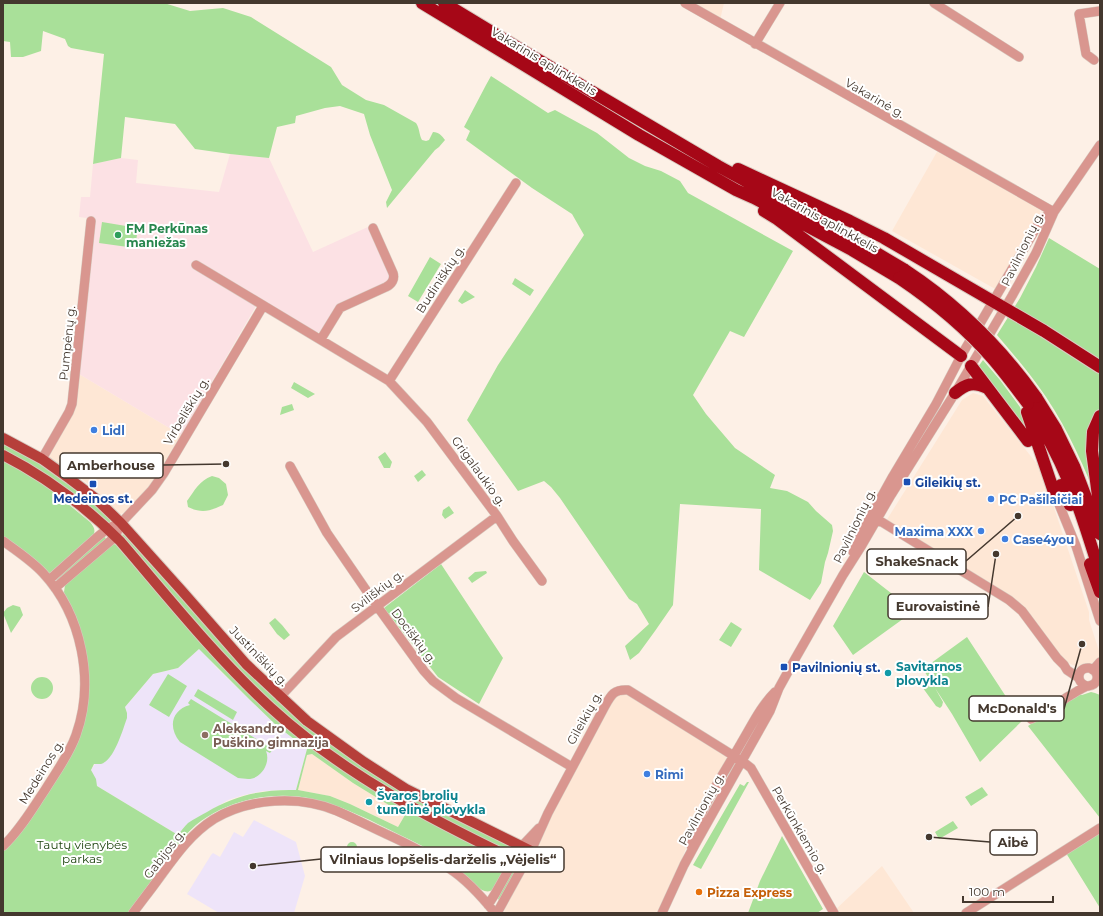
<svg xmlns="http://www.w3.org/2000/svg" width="1103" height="916" viewBox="0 0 1103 916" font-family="Montserrat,sans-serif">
<rect width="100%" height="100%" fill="#fdf0e6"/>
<!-- built -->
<path fill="#fee7d5" d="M690 3H724L720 20Z
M938 150 1038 207 1040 211V214L997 290 892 231Z
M79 374 181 435 146 492 126 512 120 514 116 511 100 494 82 479 67 468 48 458 49 454 74 409 77 402Z
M973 393 983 396 1041 469 1089 612V620L1100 654V658L1095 663 1089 666 1078 667 1068 663 1059 656 1021 607 886 521 962 400Z
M619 695H627L633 698 726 756 728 759 688 843 669 892 659 913H504L506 903 539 845 551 815 612 699Z
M312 754 353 783 405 815 398 827 350 804 330 796 298 790 307 755Z
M882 866 914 913H837L835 910Z"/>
<!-- industrial -->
<path fill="#fce1e4" d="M230 154 269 158 313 252 370 226 391 274 388 283 339 305 321 332H316L263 301 256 306 181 435 79 374 94 219 79 217 81 197H90L93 164 121 158 138 160 136 183 219 192Z"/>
<!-- education -->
<path fill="#eee4f9" d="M200 648 216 667 250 700 277 726 307 749 296 790H284L263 791 244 795 228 800 188 824 178 835 97 786 91 770 95 764H100L127 713 125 707 153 674 178 668Z
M254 820 296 842 305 876 294 913H219L187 894 211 855 213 853 220 857 234 832 243 837Z"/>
<!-- green -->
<path fill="#a9e099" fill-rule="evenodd" d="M3 3H164L190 11 223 8 251 17 331 67 342 85 366 100 384 105 416 123C420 129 419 135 422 140L426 141 429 140 433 132C439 132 442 136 445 140L439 147 435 150 387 208 386 202 392 190 370 135 364 114 340 106 325 108 296 116 295 123 277 127 269 158 230 154 195 149 175 124 125 117 121 158 93 164 104 54 71 48 68 46 65 39 43 31 41 51 23 57H11L10 42 3 41Z
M491 76 548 113 555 110 597 133 629 158 645 166 661 171 680 181 688 193 793 251 744 337 730 331 693 395 706 414 735 448 775 475 770 488 787 491 808 502 816 511 832 525 833 531 828 553 825 562 821 583 810 600 759 570 761 509 680 504 673 605 655 631 639 653 630 660 625 646 649 624 637 604 629 599 560 498 551 487 544 481 518 491 467 420 498 365 584 235 572 214 532 188 466 140 470 131 464 127 486 85Z
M102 222 138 228 135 248 99 243Z
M1049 238 1100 269V506C1085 469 1069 431 1046 397 1031 375 1014 355 997 335L1020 298 1036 267Z
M430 257 441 264 418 302 408 296Z
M515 278 534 290 530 296 512 284Z
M465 290 475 297 462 304 458 301Z
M983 360 1000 380 1020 407 1031 438 978 367Z
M294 382 315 394 308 398 291 388Z
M292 404 294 410 280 415 282 407Z
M3 442 33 458 76 487 109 515 111 520 110 522H106C73 496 41 468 3 450Z
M385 452 392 462 390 468H384L378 457Z
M3 458 45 485 90 522C94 527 96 530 93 536L49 574 47 573 3 537Z
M422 470 426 475 418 482 414 476Z
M212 476 219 478 226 484 228 495 223 505C209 511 203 514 188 507L187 501C195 490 199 481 212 476Z
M449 506 454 513 445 519 442 515 443 510Z
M121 534 124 535 155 569 322 736 515 849C515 852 513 852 511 852L444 820 394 793 337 756 288 717 258 690 228 660 121 535Z
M104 536 105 537 106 539 58 580H57V578Z
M114 544 117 545 294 731 505 859 506 866 494 889C490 892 486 892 482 890 478 888 474 883 471 880 462 873 454 865 445 859 426 847 406 838 386 828 364 817 341 806 316 800 279 790 233 798 201 821 186 832 176 847 165 862 153 879 140 896 128 913H3V850L58 775 88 688 64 592 65 585 110 545ZM199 649 250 700 277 726 307 749 296 790C264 789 235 795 207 812 201 815 194 819 188 823 184 827 181 831 178 835L97 786 96 779 91 770 94 764C96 764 100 764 101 764 114 761 123 729 127 718V713L125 707 153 674 178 668ZM312 754 353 783 405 815 398 827 350 804 330 796 298 790 307 755Z
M441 564 503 658 479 704 438 677 384 608Z
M486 571 487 573 472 583 468 578 475 572Z
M864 572 914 611 853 655 833 626Z
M13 605 20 607 23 615 11 633 3 613 7 608Z
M275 618 282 625 290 635 284 640 277 634 269 623Z
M731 622 742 629 731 647 719 640Z
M967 637 1022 721 980 762 952 714 935 688 943 702 942 706 940 708 936 706 920 684V681L923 677H928L923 669Z
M168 674 187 686 169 717 149 705Z
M31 688a11 11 0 1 1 22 0a11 11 0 1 1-22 0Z
M198 689 237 712 233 720 194 696Z
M1091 692 1095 693 1100 695V818L1028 726 1031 724 1051 713 1079 694 1082 695Z
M191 699 273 749 270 753 266 751C271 763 261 779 248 779 245 779 241 778 238 778L180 742C168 728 171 710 190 705L188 703Z
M747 782H749L701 869 693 865 740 784 744 786Z
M982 787 988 795 971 806 965 797Z
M953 821 958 828 939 839 935 832Z
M1100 832V908L1066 853Z
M782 836 823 909 817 913H748L760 881Z
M347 847a5 5 0 1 1 10 0a5 5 0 1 1-10 0Z
M514 867 517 868 499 901 498 898Z"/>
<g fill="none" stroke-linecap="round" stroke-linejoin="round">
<!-- minor casing -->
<g stroke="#d8cbc1" stroke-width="10">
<path id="minor" d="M685 3 1054 212
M934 3 1019 57
M755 44 780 3
M1094 60 1086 54 1079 14 1100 11
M196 265 389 381 516 183
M321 339 340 308 386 287C392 284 395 279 393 273L373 228
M389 381 427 422 497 516 513 541 542 581
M42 459 69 412 72 404 91 221
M290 466 327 533 377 606 424 671 433 681 456 698 572 767
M1054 492 1076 546 1100 621
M872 516 1009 600 1022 611 1057 658 1064 665 1067 670 1079 678
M3 541C17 551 32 561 43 573 82 615 95 682 76 735 69 755 56 772 45 790 32 809 20 830 3 846
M853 552 863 530 893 476 936 404 961 356 1039 223 1045 217 1054 212
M49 580 96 538 107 529 113 526
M55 588 115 537 121 523 152 490 164 473 263 306
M1093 670 1100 662
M280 697 336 637 497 516
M1031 719C1040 715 1049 711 1056 706 1061 702 1066 697 1071 695 1076 692 1080 689 1085 687 1088 686 1091 686 1094 684 1100 679 1097 669 1089 668 1077 667 1075 683 1087 686
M691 846C698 810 722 777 740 745 751 727 760 707 775 692
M531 851 548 813 605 706C611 695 614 689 628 690L742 761 751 768 834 913
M488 905 495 894 522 846 539 828
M133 913C141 902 149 892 157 881 174 858 189 835 214 819 249 798 299 795 337 811 353 818 369 826 386 834 408 844 430 855 450 869 467 880 482 897 495 913
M497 913 524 864
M662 913 684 865 697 841 770 711 779 688 795 659 843 575 862 545 891 495 955 393 1012 296 1036 253 1054 212 1100 145
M966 913 1100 828"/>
</g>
<!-- major casing -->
<g stroke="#d8cbc1" stroke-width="12">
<path id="major" d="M3 438 42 459 70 479 95 498 121 523 182 591 246 664 307 721 364 762 406 789 531 851 524 864C434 821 344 775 270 707 215 656 168 597 120 541 86 507 46 477 3 455"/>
</g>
<!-- highway casing -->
<g stroke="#d8cbc1" stroke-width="14">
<path id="highway" d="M422 3 639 135 736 190 754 198 852 250 899 278
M444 3 530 55 718 166 858 242 905 270
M738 169 850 221 884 238 1044 331 1100 367
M764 211 777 219 961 356
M971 366 1028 441
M955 393C966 384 973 381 987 388
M1036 397 1056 429 1074 466 1100 534
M1028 404C1043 428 1057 453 1068 480 1081 510 1090 542 1100 573
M1027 412 1054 492
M1100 416 1093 432 1092 451 1100 511
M1061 485 1070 505
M1090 564 1100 592"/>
</g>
<!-- minor -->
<use href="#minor" stroke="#d9968f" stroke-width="9"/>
<!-- major -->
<use href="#major" stroke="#b63f3a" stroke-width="10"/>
<!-- highway -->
<use href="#highway" stroke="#a60717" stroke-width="12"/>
<!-- highway-bridge casing -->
<g stroke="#d8cbc1" stroke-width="14" stroke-linecap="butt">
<path id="highway-bridge" d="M905 270C958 305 999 345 1036 397
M899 278C933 301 965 327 992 358 1005 373 1016 388 1028 404"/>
</g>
<!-- highway-bridge -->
<use href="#highway-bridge" stroke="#a60717" stroke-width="12"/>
</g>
<!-- markers -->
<circle fill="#2e9e5b" stroke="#fff" stroke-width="1.5" cx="118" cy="235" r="4"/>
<g fill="#3f7fe0" stroke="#fff" stroke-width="1.5">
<circle cx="94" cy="430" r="4"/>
<circle cx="991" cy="499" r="4"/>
<circle cx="981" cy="531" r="4"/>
<circle cx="1005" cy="539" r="4"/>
<circle cx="647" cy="774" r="4"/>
</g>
<g fill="#1a4fb4" stroke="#fff" stroke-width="1.5">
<rect x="903" y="478" width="8" height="8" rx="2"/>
<rect x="89" y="480" width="8" height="8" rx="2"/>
<rect x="780" y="663" width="8" height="8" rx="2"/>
</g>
<g fill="#0f9aa8" stroke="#fff" stroke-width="1.5">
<circle cx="888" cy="673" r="4"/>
<circle cx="369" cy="802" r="4"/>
</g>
<circle fill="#8d6e63" stroke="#fff" stroke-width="1.5" cx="205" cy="735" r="4"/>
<circle fill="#e8710a" stroke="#fff" stroke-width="1.5" cx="699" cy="892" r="4"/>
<g text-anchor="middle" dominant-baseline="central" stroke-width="4" stroke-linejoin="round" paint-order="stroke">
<!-- street labels -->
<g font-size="12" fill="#44382e" stroke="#fff">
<text transform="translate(544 61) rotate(31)">Vakarinis aplinkkelis</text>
<text transform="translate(875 98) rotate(30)">Vakarinė g.</text>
<text transform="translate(825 220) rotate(29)">Vakarinis aplinkkelis</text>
<text transform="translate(1022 249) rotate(-64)">Pavilnionių g.</text>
<text transform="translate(440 279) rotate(-57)">Budiniškių g.</text>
<text transform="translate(67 343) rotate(-84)">Pumpėnų g.</text>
<text transform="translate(186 411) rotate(-59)">Virbeliškių g.</text>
<text transform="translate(479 471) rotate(54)">Grigalaukio g.</text>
<text transform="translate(854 526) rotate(-64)">Pavilnionių g.</text>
<text transform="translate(377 591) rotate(-37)">Sviliškių g.</text>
<text transform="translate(414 636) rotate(53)">Dociškių g.</text>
<text transform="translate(259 656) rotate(46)">Justiniškių g.</text>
<text transform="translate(584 718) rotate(-61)">Gileikių g.</text>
<text transform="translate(41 772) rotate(-58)">Medeinos g.</text>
<text transform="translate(701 809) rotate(-61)">Pavilnionių g.</text>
<text transform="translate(800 830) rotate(60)">Perkūnkiemio g.</text>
<text transform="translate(164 854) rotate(-52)">Gabijos g.</text>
</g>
<!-- leisure labels -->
<g font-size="12" font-weight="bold" fill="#27864d" stroke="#fff" text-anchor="start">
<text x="126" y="228">FM Perkūnas<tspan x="126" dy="14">maniežas</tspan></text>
</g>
<!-- shop labels -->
<g font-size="12" font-weight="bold" fill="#366cbe" stroke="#fff" text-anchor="start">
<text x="102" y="430">Lidl</text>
<text x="999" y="499">PC Pašilaičiai</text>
<text x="973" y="531" text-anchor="end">Maxima XXX</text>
<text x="1013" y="539">Case4you</text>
<text x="655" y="774">Rimi</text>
</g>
<!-- transit labels -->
<g font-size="12" font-weight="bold" fill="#164399" stroke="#fff" text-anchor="start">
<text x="915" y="482">Gileikių st.</text>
<text x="93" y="498" text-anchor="middle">Medeinos st.</text>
<text x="792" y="667">Pavilnionių st.</text>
</g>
<!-- culture labels -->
<g font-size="12" font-weight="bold" fill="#0d838f" stroke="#fff" text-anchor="start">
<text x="896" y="666">Savitarnos<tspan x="896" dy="14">plovykla</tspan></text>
<text x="377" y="795">Švaros brolių<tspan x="377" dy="14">tunelinė plovykla</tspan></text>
</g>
<!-- education labels -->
<g font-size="12" font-weight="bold" fill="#785e54" stroke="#fff" text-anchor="start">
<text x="213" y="728">Aleksandro<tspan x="213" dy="14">Puškino gimnazija</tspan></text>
</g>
<!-- park labels -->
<g font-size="12" fill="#1d440f" stroke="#fff">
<text x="82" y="844">Tautų vienybės<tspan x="82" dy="14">parkas</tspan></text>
</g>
<!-- food labels -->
<g font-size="12" font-weight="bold" fill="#c56008" stroke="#fff" text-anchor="start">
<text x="707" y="892">Pizza Express</text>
</g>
</g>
<!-- callouts -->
<path fill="none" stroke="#44382e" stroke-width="1.5" d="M226 464L163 465M1018 516L966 561M996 554L988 607M1082 644L1064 709M929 837L990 842M253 866L321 859"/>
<g fill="#44382e" stroke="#fff" stroke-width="1.5">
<circle cx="226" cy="464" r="4"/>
<circle cx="1018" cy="516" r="4"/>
<circle cx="996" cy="554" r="4"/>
<circle cx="1082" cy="644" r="4"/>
<circle cx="929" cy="837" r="4"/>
<circle cx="253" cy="866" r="4"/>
</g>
<g fill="#fff" stroke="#44382e" stroke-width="1.5">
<rect x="60" y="453" width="103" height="25" rx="4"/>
<rect x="867" y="549" width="99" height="25" rx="4"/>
<rect x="888" y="594" width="100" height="25" rx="4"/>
<rect x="969" y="696" width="95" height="25" rx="4"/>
<rect x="990" y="830" width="47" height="25" rx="4"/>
<rect x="321" y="847" width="243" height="25" rx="4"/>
</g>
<g font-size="13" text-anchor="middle" font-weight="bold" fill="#44382e">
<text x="111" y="470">Amberhouse</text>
<text x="917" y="566">ShakeSnack</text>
<text x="938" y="611">Eurovaistinė</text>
<text x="1017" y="713">McDonald's</text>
<text x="1013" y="847">Aibė</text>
<text x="443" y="864">Vilniaus lopšelis-darželis „Vėjelis“</text>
</g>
<!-- border -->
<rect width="1103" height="916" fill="none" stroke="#44382e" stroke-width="8"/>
<!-- scale -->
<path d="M963 896v6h90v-6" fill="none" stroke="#44382e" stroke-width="2"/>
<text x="969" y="896" font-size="12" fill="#44382e" stroke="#ffffff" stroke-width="3" paint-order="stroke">100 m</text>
</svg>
